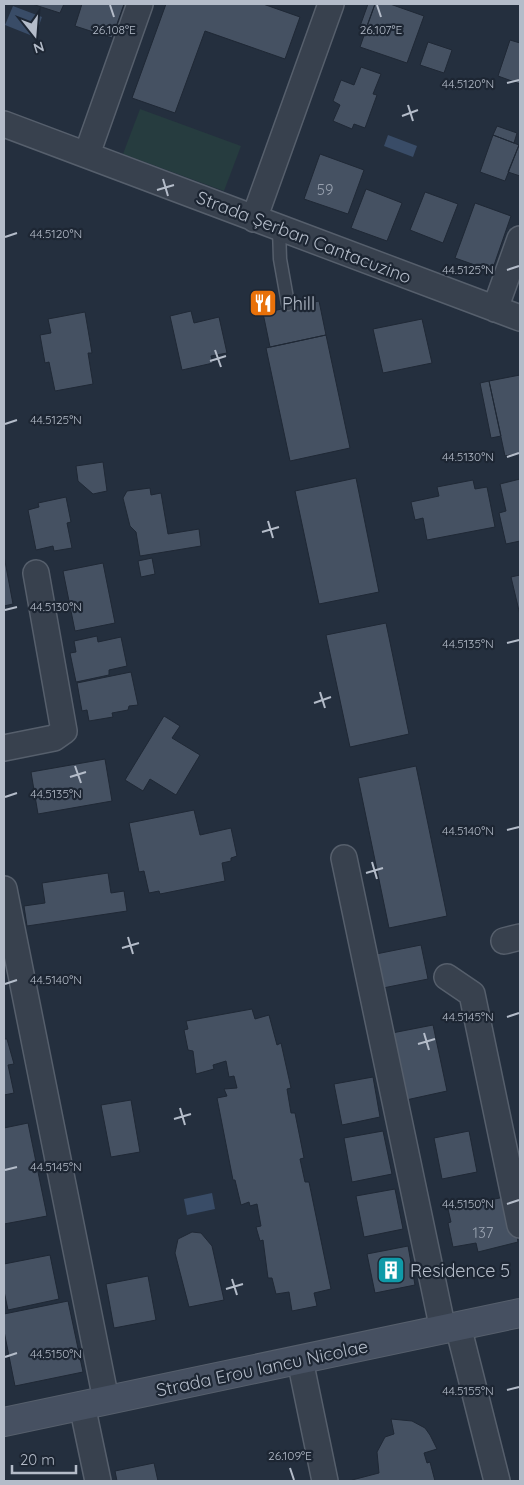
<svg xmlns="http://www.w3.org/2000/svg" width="524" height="1485" viewBox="0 0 524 1485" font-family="Quicksand,sans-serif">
<rect width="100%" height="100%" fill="#242f3e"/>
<!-- green -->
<path fill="#263c3f" d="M140 109 241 146 224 191 123 154Z"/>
<!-- water -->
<path fill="#394c67" d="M13 6 42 17 35 37 5 25Z
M388 135 417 146 413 157 384 146Z
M212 1193 215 1209 187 1215 184 1199Z"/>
<!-- building -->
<path fill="#455162" stroke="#1f2835" d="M32 4H64L60 13Z
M82 4H124L112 38 75 26Z
M166 4H263L300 17 285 59 205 31 175 113 132 98Z
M368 4H375L365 31 359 29Z
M375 4H390L424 16 407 63 360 47Z
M510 40 520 43V84L498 76Z
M428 42 452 50 444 73 420 65Z
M361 67 381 74 373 94 377 95 365 128 354 124 352 129 333 121 340 105 333 101 341 80 354 85Z
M497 126 517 133 514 143 493 135Z
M493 135 519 145 505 181 480 172Z
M519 145H520V176L508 172Z
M320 154 364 170 348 214 304 199Z
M366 189 402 203 387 241 351 228Z
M425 192 458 204 443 243 410 230Z
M475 203 511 216 492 271 455 258Z
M319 301 326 335 270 347 263 313Z
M191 311 194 323 219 317 227 353 211 356 213 363 182 370 170 316Z
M85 312 92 353H88L93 384 55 391 49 362 45 363 40 335 51 333 48 319Z
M422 319 432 363 383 373 373 329Z
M326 335 350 448 290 461 266 348Z
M520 375V453L505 456 489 381Z
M489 381 501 436 491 438 480 383Z
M103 462 107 491 93 494 78 481 76 466Z
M356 478 379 592 319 604 295 491Z
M520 479V541L506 544 499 513 506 511 500 484Z
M473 480 475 489 487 487 495 527 427 540 423 518 415 520 411 502 439 496 437 487Z
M150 488 151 495 161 493 168 534 199 529 201 546 140 556 136 532 130 526 123 498 127 491Z
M66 497 71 522 67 523 72 548 54 551 53 546 36 550 28 510 39 507 38 503Z
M4 556 13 604 4 606Z
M152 558 155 574 141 577 138 561Z
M103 563 115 623 75 631 63 571Z
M520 575V615L511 577Z
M386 623 409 734 350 747 326 635Z
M97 636 98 642 121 637 127 666 109 670V675L76 682 70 653 76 652 74 641Z
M131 672 138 705 129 706 128 710 112 713 113 717 89 721 87 710 82 711 77 683Z
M164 716 180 726 172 738 200 755 176 795 150 779 143 791 125 780Z
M105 759 112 801 38 814 31 772Z
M416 766 447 916 389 928 358 778Z
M194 810 200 835 231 828 237 856 231 858V861L222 863 225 881 160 894 159 891 149 893 144 871 139 872 129 823Z
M108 873 111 893 124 891 127 911 27 926 24 906 45 903 42 883Z
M421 945 428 979 383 988 376 954Z
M252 1009 255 1019 269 1015 277 1045 281 1043 291 1088 287 1089 291 1113H295L304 1158 300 1159 305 1182H309L331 1289 314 1293 317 1306 292 1311 289 1292 276 1294 272 1278H268L263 1240 260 1241 256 1227 261 1226 257 1204 250 1206 249 1202 241 1205 235 1180H233L217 1098 227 1096 224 1089 237 1088 234 1076 229 1077 226 1061 213 1065 214 1069 196 1074 193 1051 188 1050 184 1030 188 1029 186 1021Z
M433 1025 447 1091 406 1100 392 1033Z
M4 1039H7L14 1064 8 1065 14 1093 4 1095Z
M373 1077 380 1117 342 1125 334 1084Z
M131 1100 140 1152 111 1157 101 1105Z
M28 1123 47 1216 4 1224V1128Z
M383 1131 392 1174 352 1182 344 1138Z
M469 1131 477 1172 442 1179 434 1138Z
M395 1189 403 1229 364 1237 356 1196Z
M509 1196 518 1242 478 1252 476 1243 453 1247 448 1223 451 1222 448 1209Z
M192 1232 201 1233 212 1246 224 1300 189 1307 175 1253 178 1239Z
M408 1246 415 1285 375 1293 367 1254Z
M50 1255 59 1299 8 1310 4 1291V1264Z
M148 1276 156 1320 114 1328 106 1284Z
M68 1301 83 1372 15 1386 4 1331V1314Z
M391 1419 412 1421 425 1428 430 1435 437 1449 424 1453 427 1463 430 1462 435 1481H353L352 1480 379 1473 377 1452 385 1437 394 1434Z
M154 1463 158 1481H117L115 1471Z"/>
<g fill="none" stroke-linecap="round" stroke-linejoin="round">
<!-- lane casing -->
<g stroke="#565f6c" stroke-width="15">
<path id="lane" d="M279 228 280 259 288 304"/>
</g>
<!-- street casing -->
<g stroke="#565f6c" stroke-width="28">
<path id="street" d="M4 124 520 318
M87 154 140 4
M254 219 331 4
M495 309 520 239
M4 748 54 738 64 731 36 573
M344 858 443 1330
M4 889 106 1400
M504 941 520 937
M447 977 472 994 520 1225
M458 1326 497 1481
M300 1360 325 1481
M82 1405 98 1481"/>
</g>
<!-- secondary casing -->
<g stroke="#565f6c" stroke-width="30">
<path id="secondary" d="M4 1422 520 1313"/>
</g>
<!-- lane -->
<use href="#lane" stroke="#38414e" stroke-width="12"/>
<!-- street -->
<use href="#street" stroke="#38414e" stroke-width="25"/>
<!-- secondary -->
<use href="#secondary" stroke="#465061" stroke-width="28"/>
</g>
<!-- ticks -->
<path fill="none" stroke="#b4bcc9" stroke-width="2" d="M110 5 114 17M377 5 381 17M507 83 519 80M408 105 413 121M402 116 418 110M163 179 168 196M157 190 174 185M5 237 17 233M507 270 519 266M215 350 221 367M210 361 226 356M5 424 17 420M507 457 519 453M268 521 273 538M262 532 279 527M5 610 17 607M507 643 519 640M320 692 325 708M314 703 331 697M75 766 81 783M70 777 86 772M5 797 17 793M507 830 519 827M372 862 377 879M366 873 383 868M128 937 133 954M122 948 139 943M5 984 17 980M507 1017 519 1013M424 1033 429 1050M418 1044 435 1039M180 1108 185 1125M174 1119 191 1114M5 1170 17 1167M507 1204 519 1200M232 1279 237 1295M226 1289 243 1284M5 1357 17 1353M507 1390 519 1387M290 1468 294 1480"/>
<!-- icons -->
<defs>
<g id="restaurant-square" transform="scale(1.4375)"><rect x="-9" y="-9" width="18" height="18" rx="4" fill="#e8710a" stroke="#1d2633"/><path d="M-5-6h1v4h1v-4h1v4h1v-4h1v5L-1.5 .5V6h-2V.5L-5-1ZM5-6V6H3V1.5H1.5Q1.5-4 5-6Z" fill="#fff"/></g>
<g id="building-square" transform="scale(1.4375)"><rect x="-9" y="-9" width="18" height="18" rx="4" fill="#0f9aa8" stroke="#1d2633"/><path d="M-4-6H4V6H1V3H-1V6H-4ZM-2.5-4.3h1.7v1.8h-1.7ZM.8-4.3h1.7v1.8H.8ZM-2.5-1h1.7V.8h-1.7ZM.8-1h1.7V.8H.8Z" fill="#fff"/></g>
</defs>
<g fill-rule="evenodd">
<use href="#restaurant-square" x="263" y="303"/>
<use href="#building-square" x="391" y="1270"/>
</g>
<g text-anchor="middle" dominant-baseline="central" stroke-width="4.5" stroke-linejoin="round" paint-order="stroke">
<!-- number labels -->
<g font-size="15" fill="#98a1af">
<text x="325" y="189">59</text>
<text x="483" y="1232">137</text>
</g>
<!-- street labels -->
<g font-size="18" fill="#b4bcc9" stroke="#1d2633">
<text transform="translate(304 237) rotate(21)">Strada Șerban Cantacuzino</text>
<text transform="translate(262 1368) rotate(-12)">Strada Erou Iancu Nicolae</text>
</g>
<!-- poi labels -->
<g font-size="18" fill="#b4bcc9" stroke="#1d2633" text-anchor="start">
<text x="282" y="303">Phill</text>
<text x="410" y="1270">Residence 5</text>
</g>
</g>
<g font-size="12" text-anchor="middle" fill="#b4bcc9" stroke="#1d2633" stroke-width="4.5" stroke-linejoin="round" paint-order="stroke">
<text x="114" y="34">26.108°E</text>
<text x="381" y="34">26.107°E</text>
<text x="468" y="88">44.5120°N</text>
<text x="56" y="238">44.5120°N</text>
<text x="468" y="274">44.5125°N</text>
<text x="56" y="424">44.5125°N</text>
<text x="468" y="461">44.5130°N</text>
<text x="56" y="611">44.5130°N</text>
<text x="468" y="648">44.5135°N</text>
<text x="56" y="798">44.5135°N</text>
<text x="468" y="835">44.5140°N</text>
<text x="56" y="984">44.5140°N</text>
<text x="468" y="1021">44.5145°N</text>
<text x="56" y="1171">44.5145°N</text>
<text x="468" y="1208">44.5150°N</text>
<text x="56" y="1358">44.5150°N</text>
<text x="468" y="1395">44.5155°N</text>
<text x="290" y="1460">26.109°E</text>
</g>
<!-- border -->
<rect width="524" height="1485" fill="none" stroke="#b4bcc9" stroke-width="10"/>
<!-- north arrow -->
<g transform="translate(35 35) rotate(163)" stroke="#1d2633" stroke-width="4" paint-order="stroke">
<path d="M0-4L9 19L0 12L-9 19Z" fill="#b4bcc9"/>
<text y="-8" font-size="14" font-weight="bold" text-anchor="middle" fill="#b4bcc9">N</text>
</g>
<!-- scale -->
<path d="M12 1465v8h64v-8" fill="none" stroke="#b4bcc9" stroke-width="2.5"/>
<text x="20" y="1465" font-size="15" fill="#b4bcc9" stroke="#1d2633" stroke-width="4" paint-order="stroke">20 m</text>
</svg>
